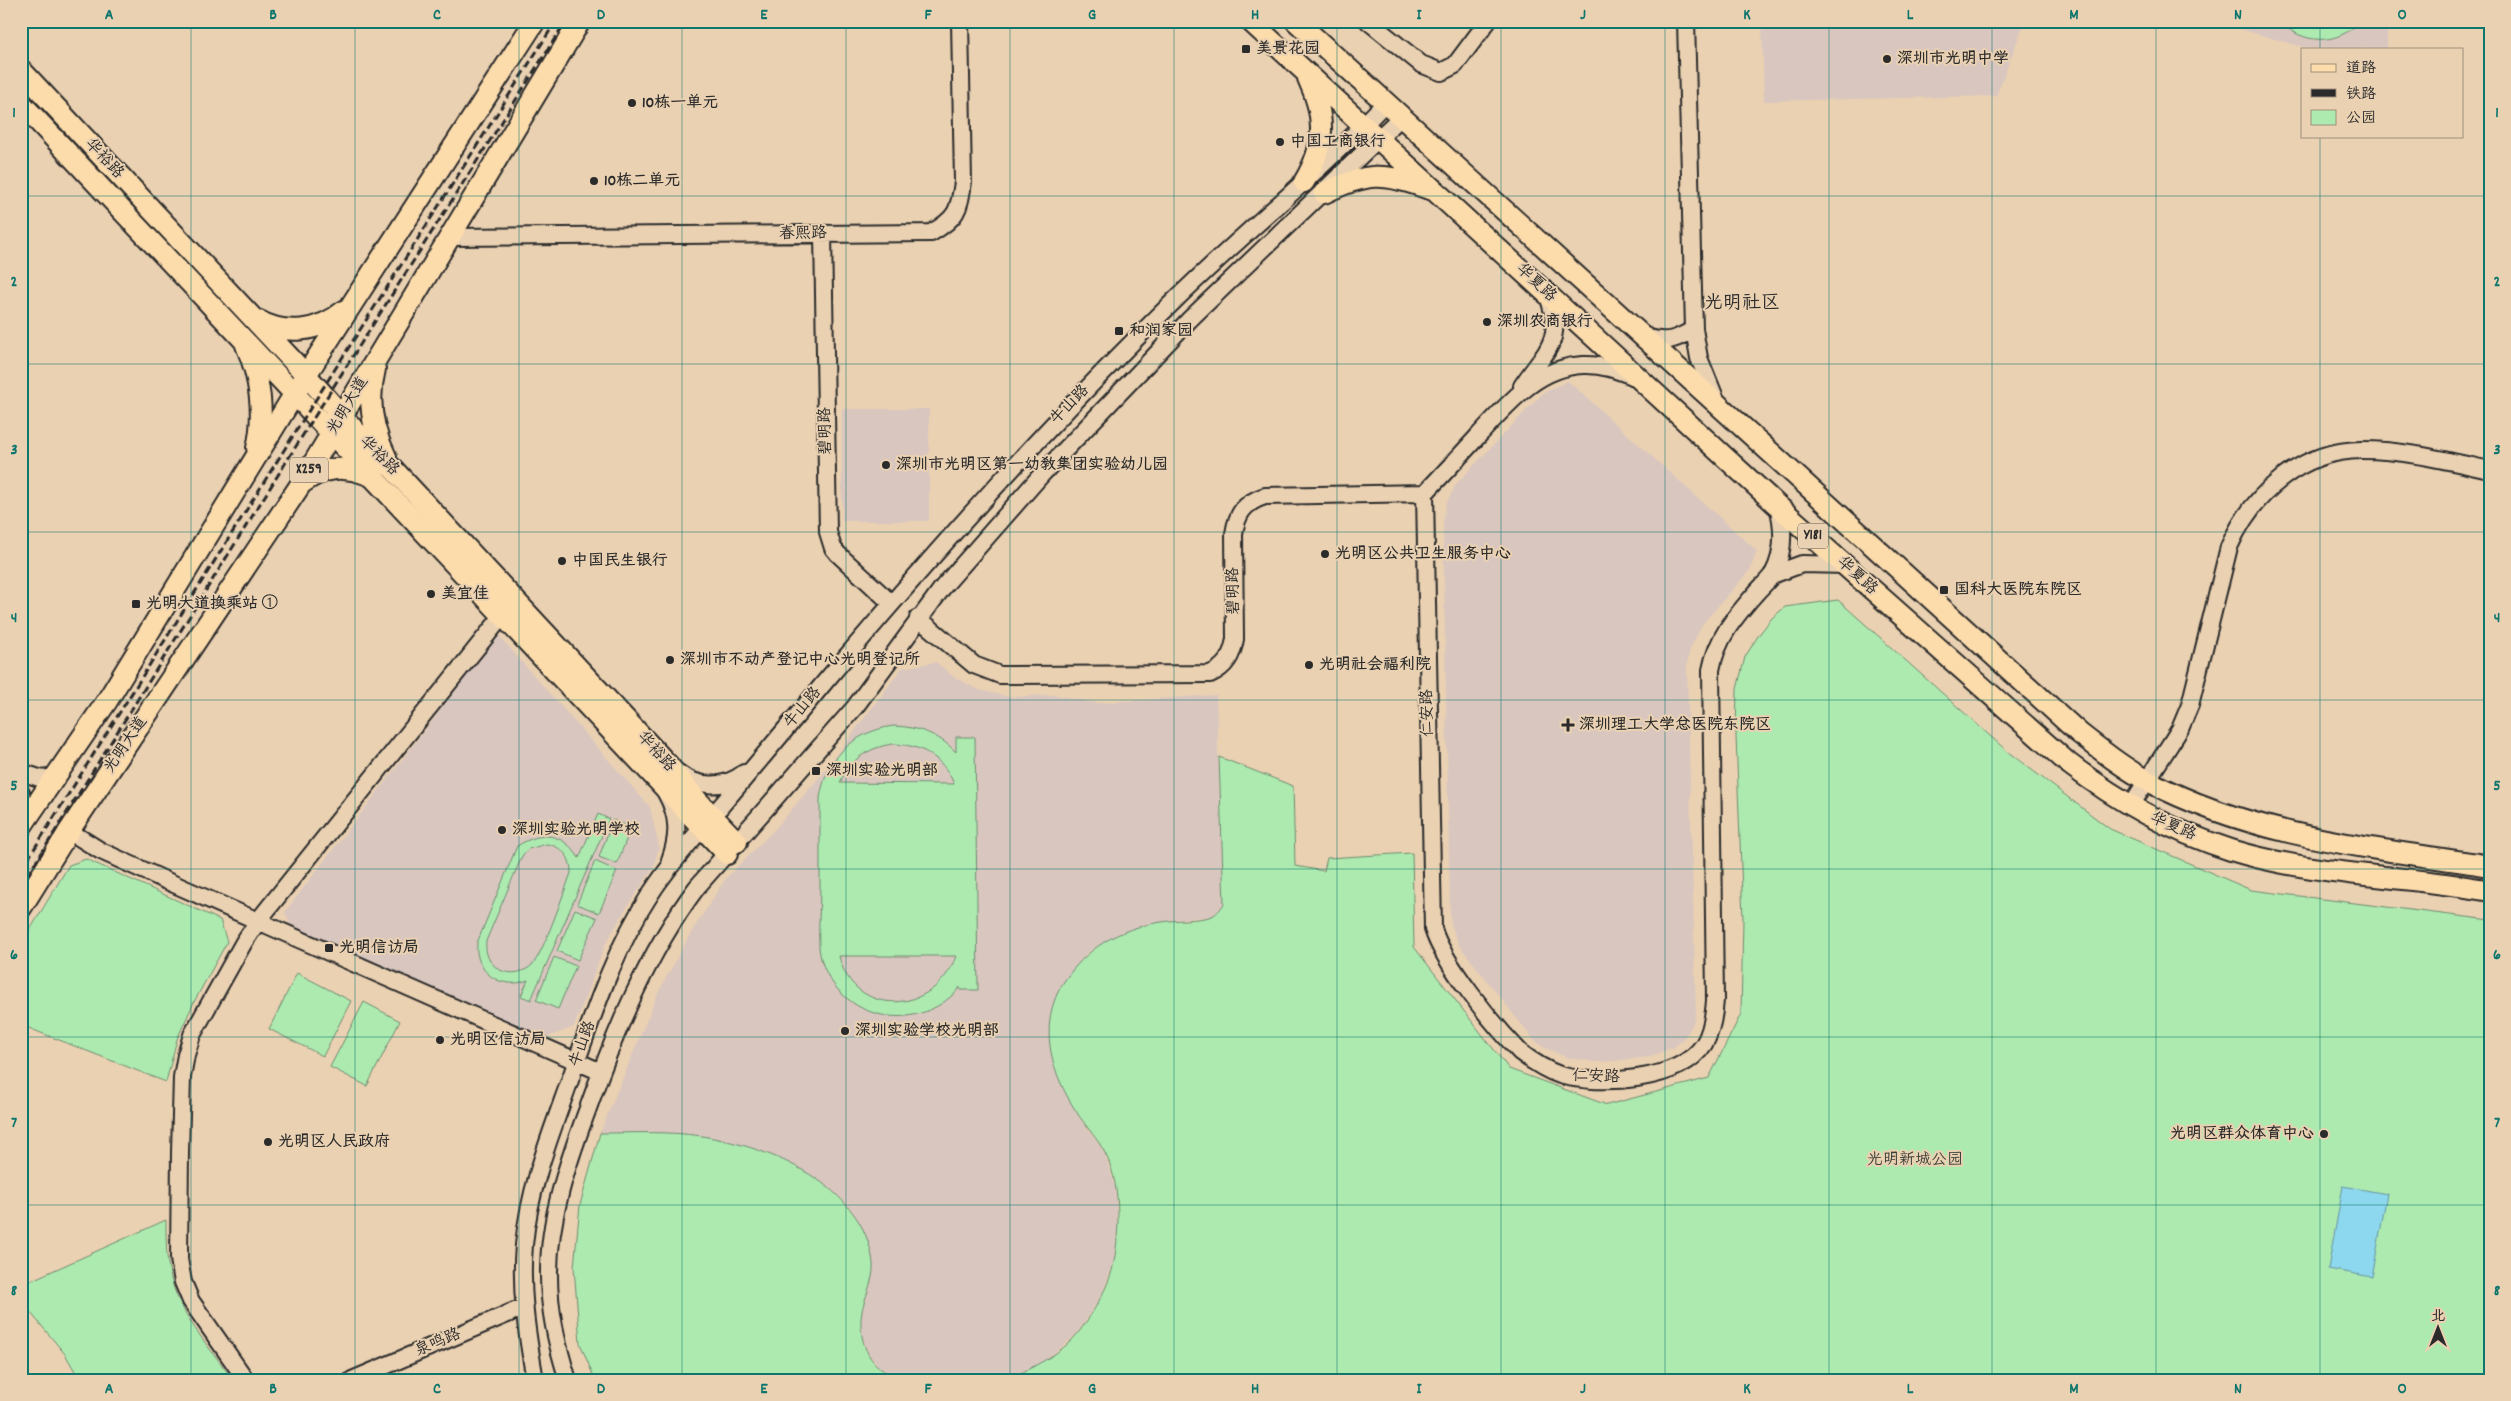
<svg xmlns="http://www.w3.org/2000/svg" width="2511" height="1401" viewBox="0 0 2511 1401" font-family="Dekko,'LXGW WenKai TC',sans-serif">
<rect width="100%" height="100%" fill="#ead1b2"/>
<filter id="ink" filterUnits="userSpaceOnUse"><feTurbulence type="fractalNoise" baseFrequency=".02" numOctaves="2"/><feDisplacementMap in="SourceGraphic" scale="10" xChannelSelector="R" yChannelSelector="G"/><feConvolveMatrix kernelMatrix="1 2 1 2 8 2 1 2 1" color-interpolation-filters="sRGB"/></filter>
<g filter="url(#ink)">
<!-- built -->
<path fill="#d9c6bf" d="M1762 21H2025L1996 96 1764 101Z
M2213 21H2387V49H2310Z
M1568 381 1757 551 1750 570 1703 623 1690 649 1687 665 1696 1013 1692 1026 1684 1038 1674 1047 1650 1057 1613 1061 1594 1062 1566 1057 1543 1047 1533 1039 1459 945 1451 925 1450 914 1443 523 1446 504 1456 484 1544 392Z
M842 409H929V521H842Z
M498 635 650 807 659 847 653 869 630 902 605 945 574 1027 545 1038 291 927 285 912Z
M936 662 954 677 979 690 1009 697 1054 695 1097 703 1216 695 1224 904 1212 916 1166 921 1087 953 1064 982 1050 1014 1080 1119 1104 1151 1115 1186 1118 1225 1114 1263 1102 1294 1078 1333 1046 1360 1007 1380H905L881 1369 869 1355 862 1337 860 1319 871 1282 859 1222 847 1204 828 1187 702 1136 665 1133H600L658 993 689 936 726 878 775 829 822 774 902 668Z"/>
<!-- green -->
<path fill="#adeab0" stroke="#6c8a6e" fill-rule="evenodd" d="M2280 21H2300L2316 27 2332 25 2340 21H2360C2338 46 2302 45 2280 21Z
M1838 600 2008 752 2110 829 2251 890 2490 920V1380H1007C1032 1367 1061 1355 1079 1332 1093 1313 1110 1285 1114 1262 1120 1228 1121 1182 1104 1151 1098 1140 1089 1130 1082 1120 1053 1079 1034 1026 1065 980 1091 943 1125 926 1169 921 1179 920 1206 920 1214 915 1218 912 1221 908 1224 904L1219 757 1293 786 1295 866 1324 871 1327 858 1412 853 1414 947 1509 1069 1607 1105 1709 1078 1741 1014 1743 919 1736 736 1737 689 1745 657 1758 636 1772 618 1785 607Z
M893 726C919 727 938 734 956 752V737H975L978 990H960V987C943 1008 916 1019 889 1016 854 1013 822 983 819 947 818 927 820 906 820 886 820 857 820 828 820 798 826 758 853 732 893 726ZM892 744C920 744 943 757 954 784L840 783C849 760 868 748 892 744ZM839 956H956C935 1016 853 1018 839 956Z
M598 814 609 819 531 1000 521 996 528 980C501 991 474 972 477 943L517 846C543 830 563 833 579 858ZM547 844C563 847 571 857 571 873 564 892 543 954 532 965 524 973 510 975 500 970 488 963 485 953 486 941L522 856 528 849Z
M613 820 631 827 617 864 599 857Z
M86 859 220 920 227 942 194 1002 177 1039 166 1082 21 1025V945L69 865Z
M595 861 617 871 599 913 577 904Z
M575 909 597 918 578 960 557 951Z
M554 957 576 966 558 1009 536 1000Z
M297 973 351 1001 323 1056 269 1029Z
M364 1002 400 1021 367 1086 330 1067Z
M600 1133C634 1133 669 1131 702 1136 770 1147 864 1185 873 1263 874 1276 869 1287 865 1300 857 1322 860 1353 881 1369 887 1374 897 1376 905 1380H595L580 1343 574 1267 580 1205Z
M166 1220C166 1241 166 1262 172 1282 182 1318 212 1350 233 1380H80L65 1354 21 1301V1285Z"/>
<!-- water -->
<path fill="#8dd8ee" stroke="#6693a0" d="M2343 1186 2387 1194 2372 1277 2328 1269Z"/>
<g fill="none" stroke-linecap="round" stroke-linejoin="round">
<!-- minor casing -->
<g stroke="#2b2b2b" stroke-width="20">
<path id="minor" d="M1368 21 1421 64 1441 72 1455 65 1488 21
M823 234 828 532 833 548 838 554 891 603
M450 237 931 233C957 218 959 211 963 182L960 21
M1694 329 1699 358 1716 400
M1644 337C1667 343 1674 341 1694 329L1686 21
M1522 386C1546 350 1566 340 1547 294
M1425 493 1433 929C1444 965 1494 1025 1520 1052 1533 1062 1545 1070 1560 1075 1599 1086 1680 1082 1704 1044 1712 1031 1714 1015 1715 1000L1711 670C1717 638 1734 618 1755 594 1760 588 1768 581 1773 574 1785 552 1784 529 1778 506
M1772 575 1802 564 1846 565
M918 618 974 665 1000 675 1210 674C1226 667 1232 656 1235 639L1234 534C1237 513 1244 503 1265 496L1425 493C1443 474 1461 455 1479 435 1508 404 1537 367 1583 365 1601 364 1618 370 1635 377
M21 772 42 779 55 777
M677 772C698 788 724 789 744 773
M21 793 25 821
M666 793C679 816 679 836 670 860
M2130 807 2180 729 2190 705 2229 547C2252 494 2301 450 2362 450 2405 450 2448 461 2490 470
M69 831 101 851 167 881 601 1072
M246 1380 191 1301 183 1282 179 1259 180 1152 182 1077 186 1055 192 1035 244 942 258 921 503 615
M352 1380 524 1307
M535 1380C527 1334 520 1291 524 1245 529 1189 550 1136 569 1083 592 1018 613 951 651 893 672 861 697 834 721 806 756 765 790 724 824 683 936 550 1051 421 1175 300 1243 233 1319 173 1385 103
M568 1380C557 1346 549 1312 549 1276 548 1220 568 1162 587 1111 615 1032 647 954 697 887L855 707 943 587 1043 473 1190 319 1401 117"/>
</g>
<!-- major casing -->
<g stroke="#2b2b2b" stroke-width="24">
<path id="major" d="M1250 21 1778 506 2068 763C2119 802 2169 830 2231 850 2315 876 2404 875 2490 891
M1296 21 2079 733C2101 750 2123 768 2148 781 2253 837 2374 848 2490 866
M21 70 306 375 374 452 392 468 669 766 696 799 737 842
M21 103 727 854
M1304 182C1326 145 1326 117 1308 78
M1324 193C1367 172 1384 172 1429 189
M257 320C285 336 319 332 344 311
M246 345C260 377 265 414 257 448
M375 369C367 400 372 429 386 457
M302 483C326 466 344 465 371 476
M21 827 107 701 306 375 535 21
M21 908 69 831 301 484 580 21"/>
</g>
<!-- minor -->
<use href="#minor" stroke="#ead1b2" stroke-width="16"/>
<!-- major -->
<use href="#major" stroke="#fddcac" stroke-width="20"/>
<!-- rail -->
<path stroke="#2b2b2b" stroke-width="3" stroke-dasharray="8 4" stroke-linecap="butt" d="M21 870 311 407 556 21
M21 886 318 411 566 21"/>
</g>
</g>
<!-- grid -->
<path fill="none" stroke="#0f766e" stroke-width="1" stroke-opacity="0.55" d="M191 21V1380M355 21V1380M519 21V1380M682 21V1380M846 21V1380M1010 21V1380M1174 21V1380M1337 21V1380M1501 21V1380M1665 21V1380M1829 21V1380M1992 21V1380M2156 21V1380M2320 21V49M2320 136V1380M21 196H2490M21 364H2490M21 532H2490M21 700H2490M21 869H2490M21 1037H2490M21 1205H2490"/>
<!-- markers -->
<g fill="#2b2b2b" stroke="#ead1b2" stroke-width="2">
<rect x="1241" y="44" width="10" height="10" rx="2.5"/>
<circle cx="1887" cy="59" r="5"/>
<circle cx="632" cy="103" r="5"/>
<circle cx="1280" cy="142" r="5"/>
<circle cx="594" cy="181" r="5"/>
<circle cx="1487" cy="322" r="5"/>
<rect x="1114" y="326" width="10" height="10" rx="2.5"/>
<circle cx="886" cy="465" r="5"/>
<circle cx="1325" cy="554" r="5"/>
<circle cx="562" cy="561" r="5"/>
<rect x="1939" y="585" width="10" height="10" rx="2.5"/>
<circle cx="431" cy="594" r="5"/>
<rect x="131" y="599" width="10" height="10" rx="2.5"/>
<circle cx="670" cy="660" r="5"/>
<circle cx="1309" cy="665" r="5"/>
<path d="M1565.5 717.5h5v5h5v5h-5v5h-5v-5h-5v-5h5z"/>
<rect x="811" y="766" width="10" height="10" rx="2.5"/>
<circle cx="502" cy="830" r="5"/>
<rect x="324" y="943" width="10" height="10" rx="2.5"/>
<circle cx="845" cy="1031" r="5"/>
<circle cx="440" cy="1040" r="5"/>
<circle cx="2324" cy="1134" r="5"/>
<circle cx="268" cy="1142" r="5"/>
</g>
<g text-anchor="middle" dominant-baseline="central" stroke-width="4" stroke-linejoin="round" paint-order="stroke">
<!-- shield labels -->
<g fill="#ead1b2" stroke="#645d54" stroke-width="1">
<rect x="290" y="457.5" width="38" height="25" rx="4"/>
<rect x="1798" y="523.5" width="30" height="25" rx="4"/>
</g>
<g font-size="15" font-weight="bold" fill="#2b2b2b">
<text x="309" y="470">X259</text>
<text x="1813" y="536">Y181</text>
</g>
<!-- poi labels -->
<g font-size="16" font-weight="bold" fill="#2b2b2b" stroke="#ead1b2" text-anchor="start">
<text x="1256" y="49">美景花园</text>
<text x="1897" y="59">深圳市光明中学</text>
<text x="642" y="103">10栋一单元</text>
<text x="1290" y="142">中国工商银行</text>
<text x="604" y="181">10栋二单元</text>
<text x="1497" y="322">深圳农商银行</text>
<text x="1129" y="331">和润家园</text>
<text x="896" y="465">深圳市光明区第一幼教集团实验幼儿园</text>
<text x="1335" y="554">光明区公共卫生服务中心</text>
<text x="572" y="561">中国民生银行</text>
<text x="1954" y="590">国科大医院东院区</text>
<text x="441" y="594">美宜佳</text>
<text x="146" y="604">光明大道换乘站 ①</text>
<text x="680" y="660">深圳市不动产登记中心光明登记所</text>
<text x="1319" y="665">光明社会福利院</text>
<text x="1579" y="725">深圳理工大学总医院东院区</text>
<text x="826" y="771">深圳实验光明部</text>
<text x="512" y="830">深圳实验光明学校</text>
<text x="339" y="948">光明信访局</text>
<text x="855" y="1031">深圳实验学校光明部</text>
<text x="450" y="1040">光明区信访局</text>
<text x="2314" y="1134" text-anchor="end">光明区群众体育中心</text>
<text x="278" y="1142">光明区人民政府</text>
</g>
<!-- street labels -->
<g font-size="16" fill="#2b2b2b" stroke="#ead1b2">
<text transform="translate(104 159) rotate(47)">华裕路</text>
<text transform="translate(803 234) rotate(-1)">春熙路</text>
<text transform="translate(1536 283) rotate(43)">华夏路</text>
<text transform="translate(1070 405) rotate(-46)">牛山路</text>
<text transform="translate(348 406) rotate(-59)">光明大道</text>
<text transform="translate(826 431) rotate(-91)">碧明路</text>
<text transform="translate(379 456) rotate(45)">华裕路</text>
<text transform="translate(1857 576) rotate(42)">华夏路</text>
<text transform="translate(1234 591) rotate(-91)">碧明路</text>
<text transform="translate(803 708) rotate(-50)">牛山路</text>
<text transform="translate(1428 713) rotate(-91)">仁安路</text>
<text transform="translate(126 745) rotate(-56)">光明大道</text>
<text transform="translate(656 752) rotate(48)">华裕路</text>
<text transform="translate(2173 827) rotate(23)">华夏路</text>
<text transform="translate(583 1044) rotate(-70)">牛山路</text>
<text transform="translate(1596 1077) rotate(2)">仁安路</text>
<text transform="translate(438 1343) rotate(-23)">泉鸣路</text>
</g>
<!-- park labels -->
<g font-size="16" fill="#383e38" stroke="#ead1b2">
<text x="1915" y="1160">光明新城公园</text>
</g>
<!-- quarter labels -->
<g font-size="19" fill="#2b2b2b" stroke="#ead1b2">
<text x="1742" y="304">光明社区</text>
</g>
</g>
<!-- margin -->
<rect width="2511" height="1401" fill="none" stroke="#ead1b2" stroke-width="55"/>
<!-- legend -->
<rect x="2301" y="48" width="162" height="90" fill="#ead1b2" stroke="#9e8f7c"/>
<rect x="2311" y="64" width="25" height="8" fill="#fddcac" stroke="#9e8f7c"/>
<text x="2346" y="72" font-size="15" fill="#2b2b2b">道路</text>
<rect x="2311" y="89" width="25" height="8" fill="#2b2b2b" stroke="#9e8f7c"/>
<text x="2346" y="98" font-size="15" fill="#2b2b2b">铁路</text>
<rect x="2311" y="110" width="25" height="15" fill="#adeab0" stroke="#9e8f7c"/>
<text x="2346" y="122" font-size="15" fill="#2b2b2b">公园</text>
<!-- north arrow -->
<g transform="translate(2438 1328)" stroke="#ead1b2" stroke-width="4" paint-order="stroke">
<path d="M0-4L9 19L0 12L-9 19Z" fill="#2b2b2b"/>
<text y="-8" font-size="14" font-weight="bold" text-anchor="middle" fill="#2b2b2b">北</text>
</g>
<rect x="28" y="28" width="2456" height="1346" fill="none" stroke="#0f766e" stroke-width="2"/>
<g font-size="16" text-anchor="middle" font-weight="bold" fill="#0f766e">
<text x="109" y="19">A</text>
<text x="273" y="19">B</text>
<text x="437" y="19">C</text>
<text x="601" y="19">D</text>
<text x="764" y="19">E</text>
<text x="928" y="19">F</text>
<text x="1092" y="19">G</text>
<text x="1255" y="19">H</text>
<text x="1419" y="19">I</text>
<text x="1583" y="19">J</text>
<text x="1747" y="19">K</text>
<text x="1910" y="19">L</text>
<text x="2074" y="19">M</text>
<text x="2238" y="19">N</text>
<text x="2402" y="19">O</text>
<text x="14" y="117">1</text>
<text x="2497" y="117">1</text>
<text x="14" y="286">2</text>
<text x="2497" y="286">2</text>
<text x="14" y="454">3</text>
<text x="2497" y="454">3</text>
<text x="14" y="622">4</text>
<text x="2497" y="622">4</text>
<text x="14" y="790">5</text>
<text x="2497" y="790">5</text>
<text x="14" y="959">6</text>
<text x="2497" y="959">6</text>
<text x="14" y="1127">7</text>
<text x="2497" y="1127">7</text>
<text x="14" y="1295">8</text>
<text x="2497" y="1295">8</text>
<text x="109" y="1393">A</text>
<text x="273" y="1393">B</text>
<text x="437" y="1393">C</text>
<text x="601" y="1393">D</text>
<text x="764" y="1393">E</text>
<text x="928" y="1393">F</text>
<text x="1092" y="1393">G</text>
<text x="1255" y="1393">H</text>
<text x="1419" y="1393">I</text>
<text x="1583" y="1393">J</text>
<text x="1747" y="1393">K</text>
<text x="1910" y="1393">L</text>
<text x="2074" y="1393">M</text>
<text x="2238" y="1393">N</text>
<text x="2402" y="1393">O</text>
</g>
</svg>
